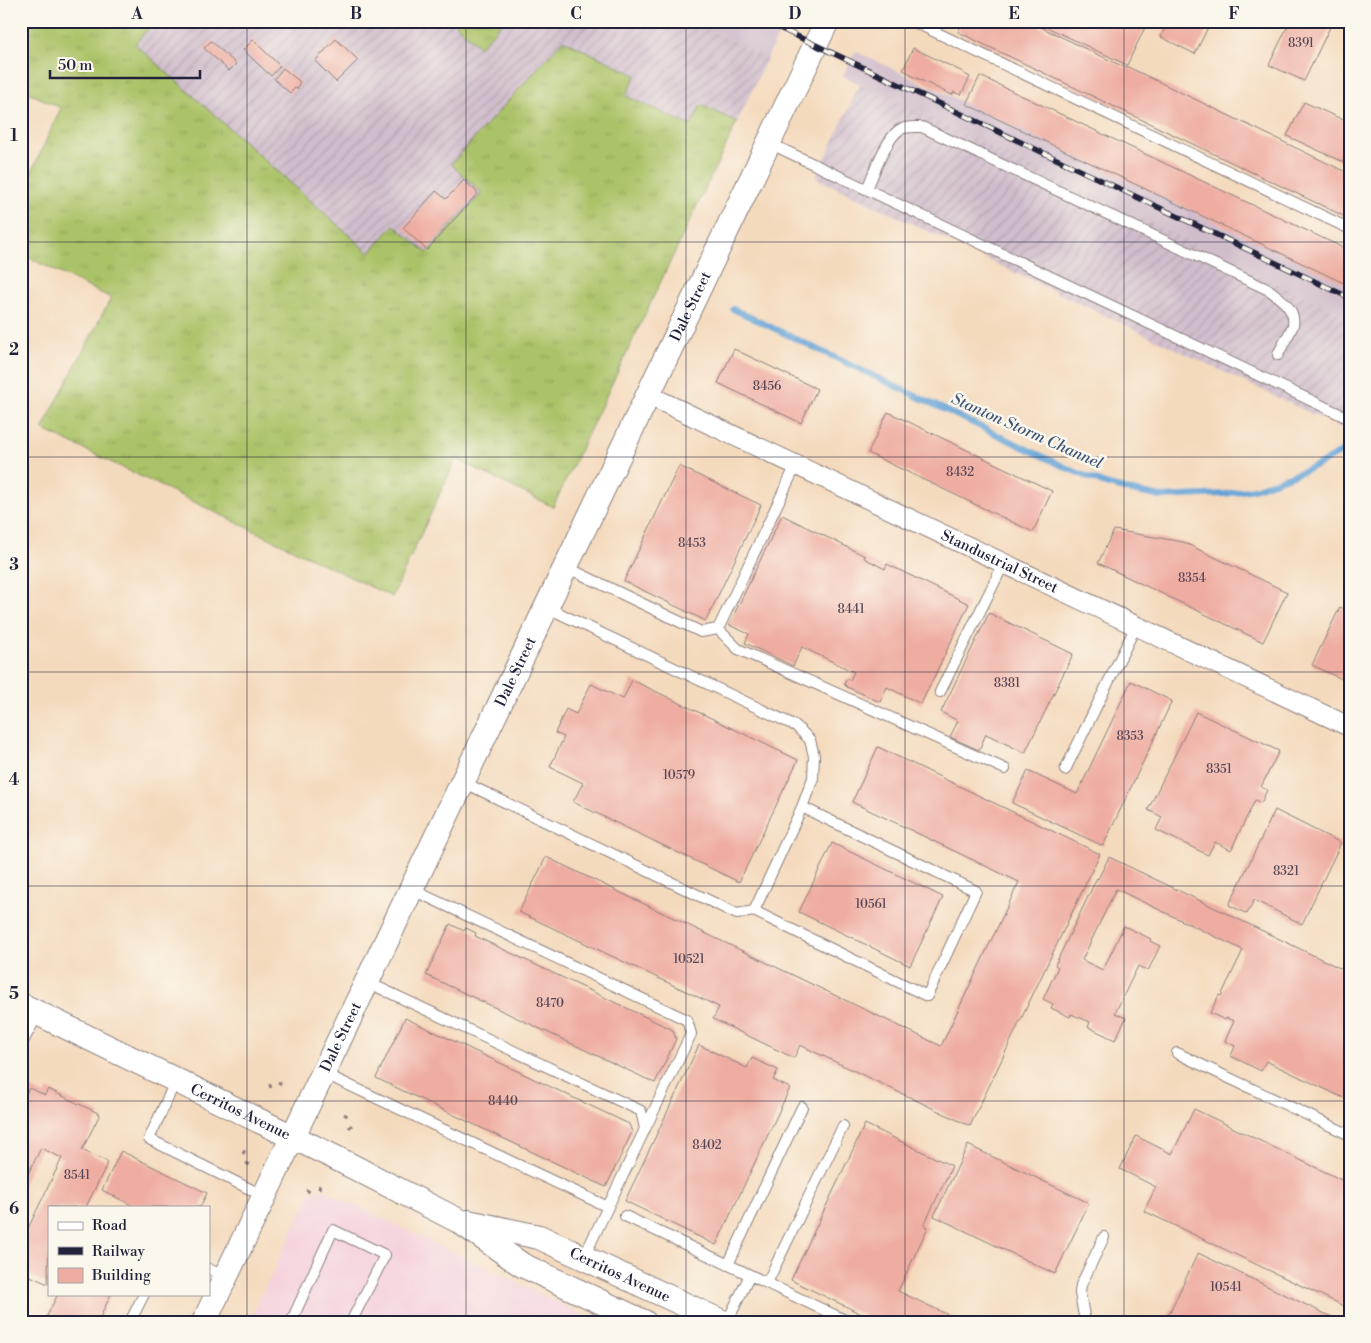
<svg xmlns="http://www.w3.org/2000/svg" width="1371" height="1343" viewBox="0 0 1371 1343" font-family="'Libre Bodoni',serif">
<defs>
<pattern id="industrial-furrows" width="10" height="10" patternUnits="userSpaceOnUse" patternTransform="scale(1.25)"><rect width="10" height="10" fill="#d0bdcc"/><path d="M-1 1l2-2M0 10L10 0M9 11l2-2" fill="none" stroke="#b2a2b0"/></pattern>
<pattern id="grass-tufts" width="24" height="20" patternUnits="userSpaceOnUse" patternTransform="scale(1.25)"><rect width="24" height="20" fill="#abc368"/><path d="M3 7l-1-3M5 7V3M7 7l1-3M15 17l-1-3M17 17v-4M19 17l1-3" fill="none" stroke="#93a75b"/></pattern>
</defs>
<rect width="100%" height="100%" fill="#fbf7ec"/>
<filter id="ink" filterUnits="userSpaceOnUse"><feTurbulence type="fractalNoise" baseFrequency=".02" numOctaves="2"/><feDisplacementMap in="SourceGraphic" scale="10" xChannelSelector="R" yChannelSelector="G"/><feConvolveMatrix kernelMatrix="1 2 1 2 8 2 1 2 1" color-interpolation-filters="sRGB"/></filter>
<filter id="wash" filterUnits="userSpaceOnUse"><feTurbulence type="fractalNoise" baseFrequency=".0096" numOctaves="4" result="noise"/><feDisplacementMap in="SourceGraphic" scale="20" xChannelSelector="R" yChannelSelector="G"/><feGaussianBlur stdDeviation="1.12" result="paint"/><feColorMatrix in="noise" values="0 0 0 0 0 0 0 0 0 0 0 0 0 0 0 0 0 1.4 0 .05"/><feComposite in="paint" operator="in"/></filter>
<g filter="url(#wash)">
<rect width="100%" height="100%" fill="#f4dabd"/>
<!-- built -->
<path fill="#f4cfdc" d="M321 1189 599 1322H249L311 1192Z"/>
<!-- industrial -->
<path fill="url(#industrial-furrows)" d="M155 21H452L480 46 504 21H691L767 58 737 122 701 105 691 126 626 96 636 75 452 164 483 192 427 253H369L135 44Z
M860 84 1350 318V432L816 178Z"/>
<!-- railway -->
<path fill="#d0bdcc" d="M691 21H785L767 58Z
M855 51 1350 286V318L843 76Z"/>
<!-- grass -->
<path fill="url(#grass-tufts)" stroke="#667252" d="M21 21H155L135 44 369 253 394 225 427 253 482 193 451 164 563 40 636 75 626 96 691 126 701 105 737 122 553 507 456 459 392 597 42 429 111 298 21 254V195L61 108 21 89Z
M452 21H504L480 47Z"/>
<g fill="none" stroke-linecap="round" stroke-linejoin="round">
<!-- stream -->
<path stroke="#64a2d6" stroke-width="6" d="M733 309 1069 469 1105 484 1132 491 1161 497 1225 494 1254 489 1301 472 1322 463 1350 447"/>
</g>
<g id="blocks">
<!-- building -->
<path fill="#efada2" d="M963 21H1028L1126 68V66L1350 174V219L958 32Z
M1034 21H1148L1127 65Z
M1168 21H1211L1195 54 1161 37Z
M1290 21H1333L1304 81 1269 65Z
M336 39 358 60 336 82 315 61Z
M253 40 280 66 271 76 243 50Z
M211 41 236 64 229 71 204 48Z
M913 48 963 72V73L970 77 961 95 954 92 952 95 910 75 911 74 903 70Z
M283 68 300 82 298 85 299 86 297 89 295 88 290 93 274 79Z
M980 76 1350 251V286L966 104Z
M1304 102 1350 123V165L1287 136Z
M464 180 478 193 427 250 403 228 436 191 446 199Z
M734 349 817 389 801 423 718 383Z
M888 412 1052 491 1033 532 868 453Z
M679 466 761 505 706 621 624 581Z
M782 515 865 556 864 558 885 569 887 564 969 604 921 704 887 687 880 702 847 687 844 684 847 679 850 680 854 672 802 647 793 666 745 643 749 634 729 625Z
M1114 530 1183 542 1287 592 1263 642 1098 563Z
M1340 607 1350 612V683L1312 665Z
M989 613 1073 654 1025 753 986 734 979 750 950 737 958 721 941 712Z
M632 680 798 760 739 882 573 802 583 783 550 767 564 737 555 733 566 709 576 714 591 684 623 699Z
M1131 681 1172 701 1103 846 1012 803 1028 771 1077 794Z
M1196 712 1279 751 1261 787 1267 790 1261 803 1255 800 1231 850 1215 842 1208 855 1156 830 1162 817 1148 810Z
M878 747 1100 854 970 1126 800 1045 794 1058 713 1019 719 1007 519 912 546 857 941 1046 1019 882 852 802Z
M1275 810 1341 843 1302 924 1254 900 1247 914 1229 905Z
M832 843 943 897 910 966 799 912Z
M1109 857 1350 973V1101L1266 1061 1261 1071 1231 1056 1235 1046 1225 1041 1234 1021 1226 1018 1225 1020 1210 1013 1219 995 1221 996 1243 950 1116 889 1082 960 1103 970 1124 926 1151 939 1150 941 1160 946 1148 971 1138 966 1115 1013 1126 1018 1115 1040 1088 1027 1090 1022 1071 1014 1070 1017 1051 1008 1053 1004 1043 999 1058 967 1055 965 1097 878 1098 879Z
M450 924 464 931 466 928 476 933 475 936 673 1030 676 1039 655 1083 426 975Z
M405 1018 629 1124 632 1132 606 1187 376 1078Z
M699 1045 747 1068 752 1058 778 1070 773 1080 790 1088 716 1245 625 1201Z
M29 1088 45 1095 48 1089 100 1114 82 1150 108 1162 86 1207H49L48 1284 21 1272V1243L62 1158 41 1148 21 1188V1104Z
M1194 1109 1350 1184V1293L1344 1306 1144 1211 1156 1187 1120 1169 1136 1136 1172 1154Z
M865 1124 952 1166 924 1225 928 1227 898 1291 963 1322H878L791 1280Z
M968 1145 1089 1203 1055 1274 934 1216Z
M121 1151 207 1193 200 1207H135L102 1190Z
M1198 1253 1342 1322H1165Z
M58 1294H111L98 1322H44Z"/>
</g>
</g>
<g filter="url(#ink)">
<use href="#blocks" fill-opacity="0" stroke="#8b7e7c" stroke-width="1"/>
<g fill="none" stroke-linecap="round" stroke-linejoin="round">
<!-- service casing -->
<g stroke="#8b7e7c" stroke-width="12">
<path id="service" d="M912 21 1350 229
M769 143 1350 419
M867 189C873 175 886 139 899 130 906 126 914 127 922 127L1269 290C1280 298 1296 309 1293 325 1291 332 1281 347 1278 355
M566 567 701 632 718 629 796 465
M718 629 738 649 1005 769
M940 692 1004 563
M1065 770 1136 626
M463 782 737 914 754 911 802 807 813 778 814 756 810 740 796 726 546 607
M411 889 687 1020 691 1034 645 1129
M754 911 927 996 976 891 802 807
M367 982 641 1111 645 1129 584 1257
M21 1045 38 1014
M1177 1053 1210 1069 1350 1135
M323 1073 608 1207
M176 1080 149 1139 264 1196
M625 1216 750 1275 727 1322
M728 1265 802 1107
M209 1269 225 1277
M750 1275 849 1322
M767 1283 843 1126
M130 1322 144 1294
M291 1322 333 1230 385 1255 351 1322
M1085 1322 1080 1293 1081 1285 1104 1237"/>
</g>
<!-- minor casing -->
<g stroke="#8b7e7c" stroke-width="21">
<g id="minor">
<path id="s1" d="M648 395 1350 727"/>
</g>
</g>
<!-- tertiary casing -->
<g stroke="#8b7e7c" stroke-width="26">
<g id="tertiary">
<path id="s2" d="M21 1005 334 1157 459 1221 522 1265 644 1322"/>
<path id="s3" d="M468 1222 539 1237 722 1322"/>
<path id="s4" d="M204 1322 827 21"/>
</g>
</g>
<!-- path -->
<path stroke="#8b7e7c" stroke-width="3" stroke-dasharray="4 4" stroke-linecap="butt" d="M278 1082 285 1086
M270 1084 271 1090
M344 1114 349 1117
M349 1128 352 1125
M243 1154 245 1150
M246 1163 250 1165
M319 1189 320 1184
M306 1190 310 1192"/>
<!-- service -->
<use href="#service" stroke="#fff" stroke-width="10"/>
<!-- minor -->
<use href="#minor" stroke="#fff" stroke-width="19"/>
<!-- tertiary -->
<use href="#tertiary" stroke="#fff" stroke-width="24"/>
<!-- rail casing -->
<g stroke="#22223b" stroke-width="5.5">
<path id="rail" d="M765 21 1350 298"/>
</g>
<!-- rail -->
<use href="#rail" stroke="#fbf7ec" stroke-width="4" stroke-dasharray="11" stroke-linecap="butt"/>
</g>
</g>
<!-- grid -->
<path fill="none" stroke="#22223b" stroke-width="1" stroke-opacity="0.55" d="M247 21V1322M466 21V1322M686 21V1322M905 21V1322M1124 21V1322M21 242H1350M21 457H1350M21 672H1350M21 886H1350M21 1101H1350"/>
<g text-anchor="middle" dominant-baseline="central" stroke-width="5" stroke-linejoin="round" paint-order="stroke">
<!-- number labels -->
<g font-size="12" fill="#554555">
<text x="1301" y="43">8391</text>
<text x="767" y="386">8456</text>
<text x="960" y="472">8432</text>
<text x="692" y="543">8453</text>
<text x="1192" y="578">8354</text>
<text x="851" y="609">8441</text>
<text x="1007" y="683">8381</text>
<text x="1130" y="736">8353</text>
<text x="1219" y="769">8351</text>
<text x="679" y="775">10579</text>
<text x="1286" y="871">8321</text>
<text x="871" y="904">10561</text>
<text x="689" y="959">10521</text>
<text x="550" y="1003">8470</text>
<text x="503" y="1101">8440</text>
<text x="707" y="1145">8402</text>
<text x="77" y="1175">8541</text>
<text x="1226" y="1287">10541</text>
</g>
<!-- street labels -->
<g font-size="15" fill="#22223b" stroke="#fbf7ec">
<text stroke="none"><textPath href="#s4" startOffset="1126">Dale Street</textPath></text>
<text stroke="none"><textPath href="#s1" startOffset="389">Standustrial Street</textPath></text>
<text stroke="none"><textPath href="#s4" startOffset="721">Dale Street</textPath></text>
<text stroke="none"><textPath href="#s4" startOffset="316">Dale Street</textPath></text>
<text stroke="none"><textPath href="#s2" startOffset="244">Cerritos Avenue</textPath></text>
<text stroke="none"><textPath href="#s3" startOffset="162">Cerritos Avenue</textPath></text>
</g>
<!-- water labels -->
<g font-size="16" font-style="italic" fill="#3c5579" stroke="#fbf7ec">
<text transform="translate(1027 431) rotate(24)">Stanton Storm Channel</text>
</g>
</g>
<!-- margin -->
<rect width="1371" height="1343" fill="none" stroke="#fbf7ec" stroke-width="55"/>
<!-- legend -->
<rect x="48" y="1206" width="162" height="90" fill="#fbf7ec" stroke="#a4a2a5"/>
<rect x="58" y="1222" width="25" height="8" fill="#ffffff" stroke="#a4a2a5"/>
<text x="92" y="1230" font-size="15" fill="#22223b">Road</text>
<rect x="58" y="1247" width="25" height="8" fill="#22223b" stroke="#a4a2a5"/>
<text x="92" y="1256" font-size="15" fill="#22223b">Railway</text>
<rect x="58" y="1268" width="25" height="15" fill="#efada2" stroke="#a4a2a5"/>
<text x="92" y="1280" font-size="15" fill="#22223b">Building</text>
<!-- scale -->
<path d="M50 70v8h150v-8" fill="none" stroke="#22223b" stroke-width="2.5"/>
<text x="58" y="70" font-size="15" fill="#22223b" stroke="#fbf7ec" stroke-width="4" paint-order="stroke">50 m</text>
<rect x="28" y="28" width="1316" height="1288" fill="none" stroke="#22223b" stroke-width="2"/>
<g font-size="16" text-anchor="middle" font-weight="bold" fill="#22223b">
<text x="137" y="19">A</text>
<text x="356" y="19">B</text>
<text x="576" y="19">C</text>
<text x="795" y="19">D</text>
<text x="1014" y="19">E</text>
<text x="1234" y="19">F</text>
<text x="14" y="141">1</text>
<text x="14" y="355">2</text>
<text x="14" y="570">3</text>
<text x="14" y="785">4</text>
<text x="14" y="999">5</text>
<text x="14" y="1214">6</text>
</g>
</svg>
